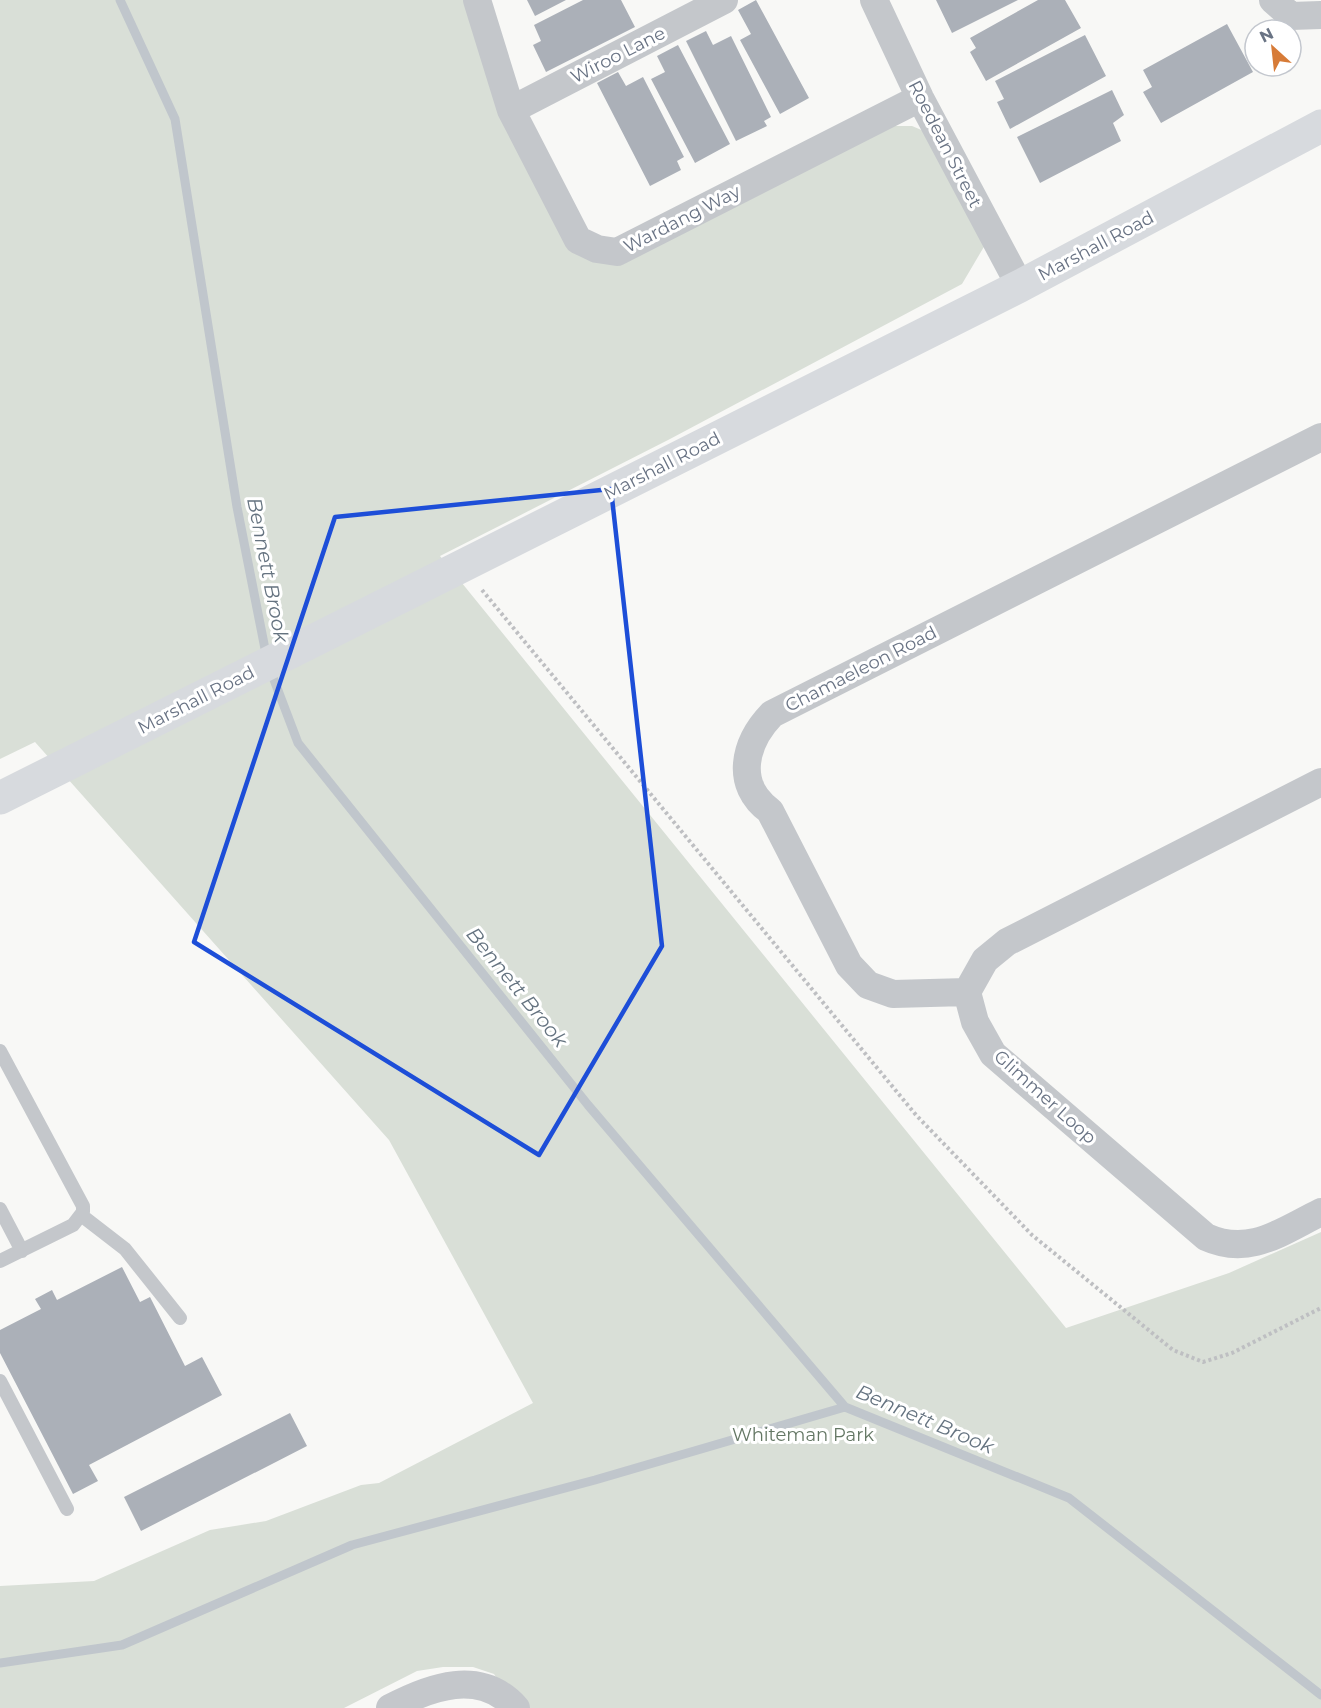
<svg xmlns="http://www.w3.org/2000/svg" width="1321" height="1708" viewBox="0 0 1321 1708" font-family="Montserrat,sans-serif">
<rect width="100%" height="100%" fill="#f8f8f6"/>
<!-- green -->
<path fill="#d9dfd7" d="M0 0H467L600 253 891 126H912L931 134 985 245 962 284 670 439 440 556 1066 1328 1229 1273 1321 1232V1708H516L494 1674 473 1667H443L417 1671 344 1708H0V1586L94 1581 210 1530 266 1521 361 1485 379 1483 533 1403 389 1140 35 742 0 759Z"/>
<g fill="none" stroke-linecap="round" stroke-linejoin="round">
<!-- stream -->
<path stroke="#c0c6cc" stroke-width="9" d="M120 0 175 119 237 507 268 664 298 743 588 1105 845 1407 1069 1498 1321 1695
M0 1663 122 1645 352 1545 595 1480 845 1407"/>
</g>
<!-- building -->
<path fill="#abb0b8" d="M527 0H566L535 16Z
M583 0H621L635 27 546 72 533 45 541 41 534 25Z
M756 0 809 98 780 114 740 40 751 34 738 10Z
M936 0H1018L952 33Z
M1038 0H1065L1081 28 986 81 970 52 976 48 970 38Z
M1227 24 1253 72 1161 123 1143 92 1152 87 1143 70Z
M706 31 713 45 731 36 771 117 764 121 767 126 736 141 686 41Z
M1085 35 1106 76 1010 129 997 102 1004 99 995 81Z
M678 45 730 144 695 163 651 79 665 72 657 56Z
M618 72 626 86 643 77 684 157 677 161 681 170 650 186 597 83Z
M1112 90 1124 115 1113 123 1121 141 1040 183 1017 137Z
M122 1267 140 1302 150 1297 185 1366 202 1357 222 1395 89 1465 98 1481 73 1494 0 1353V1330L41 1309 35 1299 52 1290 57 1300Z
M290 1413 307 1446 141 1531 124 1497Z"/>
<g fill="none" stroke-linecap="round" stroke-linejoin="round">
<!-- path -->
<path stroke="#bebfc2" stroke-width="4" stroke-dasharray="3 3" stroke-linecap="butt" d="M482 590 916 1115 1032 1235 1173 1350 1203 1362 1232 1353 1321 1308"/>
<!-- service -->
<path stroke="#c4c7cb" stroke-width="14" d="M0 1051 83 1206V1212L73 1225 0 1261
M0 1209 22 1251
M81 1215 125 1249 180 1318
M0 1381 67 1509"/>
<!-- minor -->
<path stroke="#c4c7cb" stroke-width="28" d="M477 0 511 110 578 240 597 249 617 252 920 98
M874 0 920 98 1020 286
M1273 0 1291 16 1321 15
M511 110 724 0
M1321 782 1007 942 985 960 967 992 975 1022 993 1054 1206 1237C1250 1257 1282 1231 1321 1212
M967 992 893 994 868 985 849 965 770 811C734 785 744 743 772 714L1321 437
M390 1708C430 1687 480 1668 516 1708"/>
<!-- secondary -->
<path stroke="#d7dade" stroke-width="33" d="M0 798 1020 286 1321 126"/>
</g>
<!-- marked area -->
<path fill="none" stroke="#1d4ed8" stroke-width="4.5" stroke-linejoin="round" d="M611 489 662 946 539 1155 194 942 335 517Z"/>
<g text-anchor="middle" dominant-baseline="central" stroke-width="6" stroke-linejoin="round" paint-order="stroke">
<!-- street labels -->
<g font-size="18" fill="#697384" stroke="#fff">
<text transform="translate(618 55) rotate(-27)">Wiroo Lane</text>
<text transform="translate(945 144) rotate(63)">Roedean Street</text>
<text transform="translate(682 219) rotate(-27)">Wardang Way</text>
<text transform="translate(1096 246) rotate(-28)">Marshall Road</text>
<text transform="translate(662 466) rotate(-27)">Marshall Road</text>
<text transform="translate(861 669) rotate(-27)">Chamaeleon Road</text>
<text transform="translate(196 700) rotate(-27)">Marshall Road</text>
<text transform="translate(1045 1097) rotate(42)">Glimmer Loop</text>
</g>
<!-- park labels -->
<g font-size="18" fill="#647764" stroke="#fff">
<text x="803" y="1435">Whiteman Park</text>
</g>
<!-- water labels -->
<g font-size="20" font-style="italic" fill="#657380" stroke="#fff">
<text transform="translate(268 570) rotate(79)">Bennett Brook</text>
<text transform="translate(517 987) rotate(51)">Bennett Brook</text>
<text transform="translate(925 1419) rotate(23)">Bennett Brook</text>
</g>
</g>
<!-- north arrow -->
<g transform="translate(1273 48) rotate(333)"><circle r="28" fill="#ffffff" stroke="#c3c7ce" stroke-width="1.5"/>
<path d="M0-4.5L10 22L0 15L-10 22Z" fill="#d77b37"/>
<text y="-9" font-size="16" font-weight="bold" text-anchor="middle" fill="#697384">N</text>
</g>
</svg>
